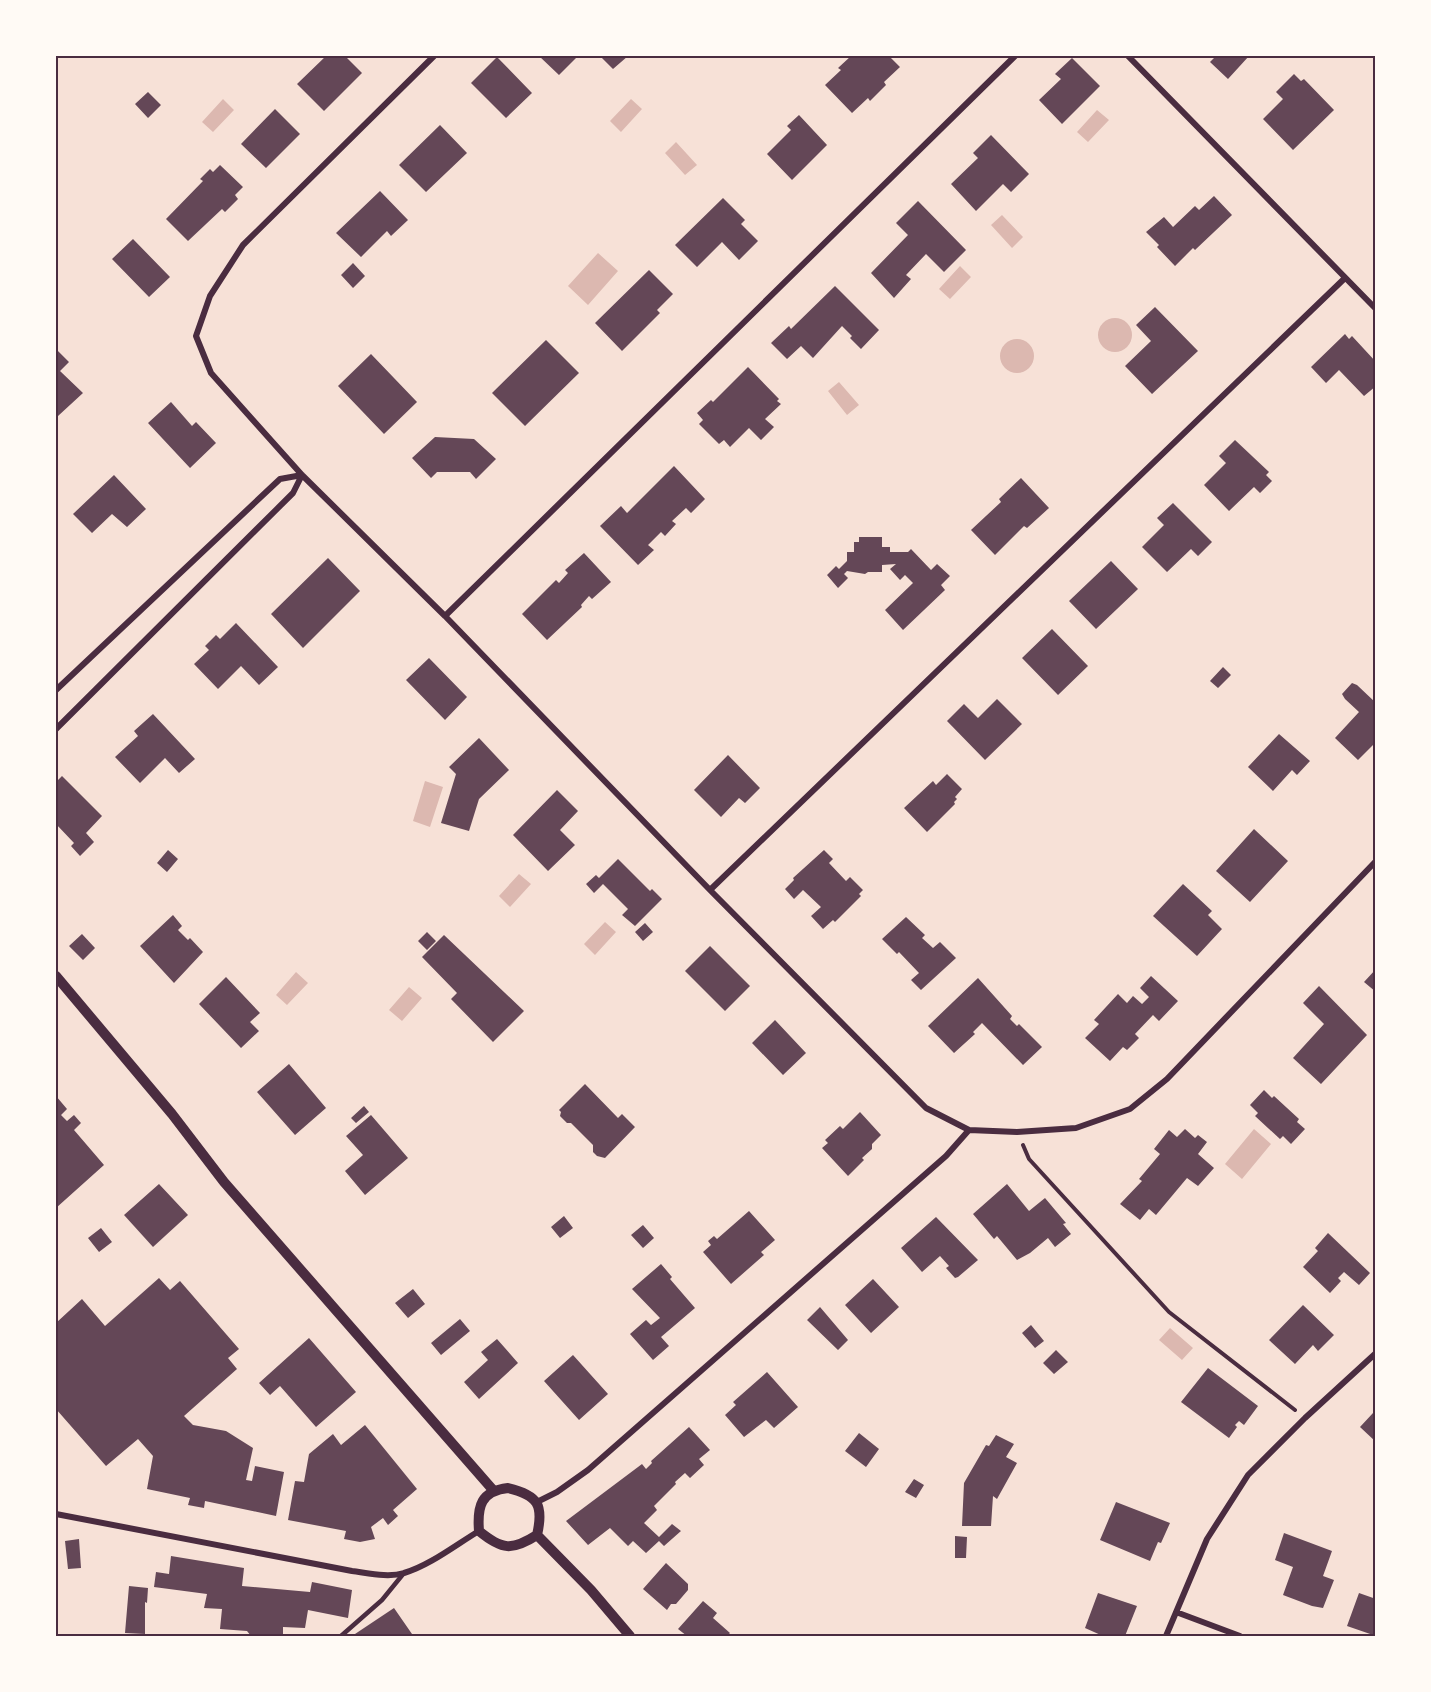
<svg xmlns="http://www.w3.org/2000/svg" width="1431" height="1692" viewBox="0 0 1431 1692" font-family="'Open Sans',sans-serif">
<rect width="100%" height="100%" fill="#f7e1d7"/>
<!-- water -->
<path fill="#dcb8b0" d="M223 99 234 110 213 132 202 122Z
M631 99 642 109 621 132 610 121Z
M1097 110 1109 120 1088 142 1077 132Z
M676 142 697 165 685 175 665 153Z
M1002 215 1023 237 1012 248 991 225Z
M598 253 618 271 588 305 568 286Z
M960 266 971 277 950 299 939 289Z
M1098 335a17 17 0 1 1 34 0a17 17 0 1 1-34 0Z
M1000 356a17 17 0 1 1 34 0a17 17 0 1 1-34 0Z
M839 382 859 405 847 415 828 391Z
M425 781 443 787 430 827 413 821Z
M519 874 531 884 510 907 499 896Z
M605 922 616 932 595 955 584 944Z
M296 972 308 983 287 1005 276 995Z
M409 987 422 998 402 1021 389 1010Z
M1254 1129 1271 1144 1242 1179 1225 1164Z
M1170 1328 1193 1348 1182 1360 1159 1340Z"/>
<!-- building -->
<path fill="#644757" d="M326 56H345L362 73 324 111 297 84Z
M539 56H578L559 75Z
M600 56H628L613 69Z
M851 56H889L900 67 884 82 886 85 870 101 868 98 852 113 825 85 841 70 838 68Z
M1212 56H1249L1228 79 1210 62 1214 58Z
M497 57 532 93 506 118 471 83Z
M1072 58 1100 86 1062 124 1039 100 1061 79 1055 74Z
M1294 74 1301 81 1304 79 1334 110 1293 150 1263 119 1283 99 1276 92Z
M148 92 161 105 148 118 135 104Z
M275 109 300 134 266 168 241 144Z
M799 115 827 145 792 180 767 154 791 130 787 126Z
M440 125 467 153 426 192 399 165Z
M991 135 1029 174 1011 192 1003 184 976 211 951 184 978 158 973 153Z
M220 165 243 187 235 195 238 199 225 212 222 209 188 241 166 219 203 181 200 179 210 169 213 172Z
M380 191 408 220 391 236 387 231 361 257 336 233Z
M1214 196 1232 215 1195 250 1193 248 1175 266 1157 247 1159 245 1146 232 1164 217 1173 227 1195 206 1199 210Z
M723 198 745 220 741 224 758 241 739 260 722 242 697 267 675 245Z
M918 201 966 250 944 272 926 254 906 275 911 279 894 298 871 273 908 235 896 223Z
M133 239 170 277 149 297 112 259Z
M353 263 365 276 353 288 341 275Z
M649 270 673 294 657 310 660 313 622 351 595 323Z
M835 286 879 330 861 349 850 338 852 336 842 326 813 358 801 346 787 359 771 343 789 326 791 329Z
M1155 307 1198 351 1152 394 1125 366 1151 341 1136 325Z
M1345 334 1349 339 1352 336 1376 362V386L1364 396 1339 370 1326 383 1311 367Z
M546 340 579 373 525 426 492 393Z
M56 349 69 362 60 371 83 393 58 416 56 413Z
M371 354 417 402 384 434 338 386Z
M748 367 779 399 777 401 781 404 765 419 774 427 761 440 749 428 730 447 724 440 719 444 699 424 703 420 697 413 711 400 713 402Z
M171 402 192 426 196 422 216 443 190 468 148 423Z
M435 437 474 439 496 459 476 479 470 472H437L431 478 412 458Z
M1235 440 1269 472 1266 475 1272 481 1260 493 1254 487 1229 511 1204 485 1226 463 1219 456Z
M674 466 705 499 691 513 686 508 672 521 676 524 665 536 661 532 648 545 654 550 638 565 600 526 621 506 627 513Z
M114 475 146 509 127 527 112 514 92 533 73 514Z
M1021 478 1049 508 1027 528 1024 526 995 555 971 530 1001 502 999 499Z
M1173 503 1212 542 1198 556 1191 549 1167 572 1142 547 1164 525 1157 518Z
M859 537H882V547H890V552H908L911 549 931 570 937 564 950 576 941 585 945 590 903 630 885 610 913 583 905 575 900 580 890 569 896 564 882 565V572H868L865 574 847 571 844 574 848 578 838 588 827 575 836 566 839 569 847 561V552H854V542H859Z
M584 553 611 582 592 599 589 596 581 605 582 607 547 640 522 614 556 580 559 583 568 573 565 570Z
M328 558 360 591 303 648 271 614Z
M1111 561 1138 589 1096 629 1069 601Z
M236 623 278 667 259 685 241 666 218 689 194 664 209 650 205 646 216 635 220 639Z
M1052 629 1088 666 1058 695 1022 658Z
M429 658 467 697 445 720 406 680Z
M1223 667 1231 675 1218 688 1210 681Z
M1352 683 1357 685 1376 703V742L1358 760 1335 738 1359 712 1345 699 1342 694Z
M997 699 1022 724 985 760 947 721 964 704 978 718Z
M153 714 195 759 179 773 165 758 140 783 115 757 138 736 134 731Z
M1279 734 1310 761 1297 775 1292 770 1273 791 1248 767Z
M479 738 509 770 479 799 469 831 441 823 456 774 449 767Z
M728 755 760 788 745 803 739 798 721 817 694 790Z
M947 774 962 789 955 797 957 799 954 802 955 804 927 832 904 808 933 781 936 785Z
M62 776 102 816 86 833 94 842 80 856 71 846 74 843 56 824V782Z
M557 790 578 811 560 830 575 845 548 871 513 835Z
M1254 829 1288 861 1250 902 1216 871Z
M168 850 178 859 167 872 157 863Z
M824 850 833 859 829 863 846 881 850 877 863 890 859 894 861 896 835 922 833 920 823 929 811 916 821 907 803 890 794 899 785 889 794 880 793 878Z
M618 859 650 891 652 889 662 899 635 926 622 915 628 909 603 884 594 893 586 884 596 875 599 878Z
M1183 884 1212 911 1208 915 1222 929 1197 956 1153 916Z
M173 915 182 926 178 930 188 940 190 938 203 952 174 983 140 946Z
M906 917 925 935 922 938 933 948 940 942 956 958 921 990 911 980 919 973 899 952 897 954 882 939Z
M645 923 653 932 643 941 635 932Z
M427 932 436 941 427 950 418 941Z
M82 934 95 948 83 960 69 946Z
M444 935 524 1011 493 1042 451 999 457 993 422 957Z
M710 946 750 986 725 1011 685 971Z
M1376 969V992L1364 982Z
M1151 976 1178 1001 1159 1021 1153 1015 1135 1034 1139 1038 1127 1050 1123 1047 1110 1061 1085 1038 1099 1024 1094 1020 1118 994 1127 1003 1133 996 1142 1004 1149 997 1140 988Z
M226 977 260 1013 250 1022 259 1031 241 1048 199 1004Z
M978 978 1012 1016 1010 1019 1017 1026 1019 1024 1042 1047 1023 1065 982 1023 973 1032 975 1034 954 1053 928 1026Z
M1319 986 1367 1035 1321 1084 1293 1058 1324 1024 1303 1003Z
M775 1020 806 1053 783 1075 752 1043Z
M289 1064 326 1108 295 1135 257 1092Z
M585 1084 618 1118 622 1114 635 1127 605 1158 597 1156 593 1152V1145L571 1123H567L560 1116 561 1112 559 1110Z
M1264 1090 1272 1098 1274 1096 1299 1119 1297 1122 1305 1129 1291 1144 1283 1136 1280 1139 1255 1116 1258 1113 1250 1105Z
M56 1096 67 1109 61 1115 67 1121 74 1115 81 1123 74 1130 104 1165 56 1208Z
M364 1106 369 1112 356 1123 351 1118Z
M860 1112 881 1135 872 1144V1149L862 1158 864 1160 848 1176 822 1148 828 1143 825 1140 840 1126 843 1129Z
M371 1115 408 1158 365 1195 345 1171 363 1155 346 1136Z
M1185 1129 1195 1138 1198 1135 1207 1142 1198 1154 1214 1168 1198 1186 1187 1178 1156 1215 1149 1209 1140 1220 1120 1204 1142 1181 1139 1179 1160 1154 1154 1149 1169 1130 1177 1137Z
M159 1184 188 1215 153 1247 124 1215Z
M1007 1184 1029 1211 1045 1198 1066 1223 1063 1224 1071 1234 1055 1247 1048 1238 1030 1253 1017 1260 997 1236 994 1239 973 1214Z
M749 1211 775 1240 761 1252 764 1255 731 1284 703 1252 711 1245 708 1241 714 1236 717 1239Z
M564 1216 573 1228 560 1238 551 1227Z
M936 1217 978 1260 958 1277 955 1278 946 1268 949 1266 940 1256 922 1272 901 1248Z
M643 1225 654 1238 643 1248 631 1235Z
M101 1228 112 1242 99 1252 88 1238Z
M1328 1233 1370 1273 1359 1285 1344 1272 1338 1278 1341 1281 1330 1293 1303 1267 1318 1251 1315 1248Z
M661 1264 672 1277 670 1279 695 1308 661 1337 669 1346 653 1360 630 1334 646 1320 651 1325 660 1318 632 1289Z
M159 1278 170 1290 180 1281 239 1349 228 1358 237 1369 184 1416 193 1425 226 1431 253 1448 246 1480 252 1481 255 1466 284 1472 276 1516 205 1501 204 1508 188 1505 190 1498 147 1489 153 1456 138 1439 106 1466 56 1409V1323L82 1299 105 1326Z
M873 1279 899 1307 871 1333 845 1305Z
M413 1289 425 1304 408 1318 395 1303Z
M1303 1305 1334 1335 1318 1351 1313 1345 1295 1364 1269 1340Z
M820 1307 848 1340 838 1350 807 1320Z
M460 1319 470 1331 441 1355 431 1343Z
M1031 1325 1044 1341 1035 1348 1022 1333Z
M309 1338 356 1392 316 1427 280 1386 270 1395 259 1383Z
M497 1339 518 1363 479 1399 464 1382 488 1360 481 1352Z
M1056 1350 1068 1362 1054 1374 1043 1363Z
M573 1355 608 1394 579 1420 544 1381Z
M1208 1368 1258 1406 1244 1425 1239 1421 1235 1425 1237 1427 1229 1438 1181 1402Z
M767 1372 798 1407 774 1428 766 1420 744 1437 725 1415 736 1405 733 1402Z
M1373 1413 1376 1416V1442L1360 1427Z
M365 1425 417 1489 393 1510 398 1516 388 1525 383 1518 371 1527 375 1539 360 1542 344 1539 346 1531 288 1520 295 1481 304 1482 309 1454 333 1434 341 1445Z
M689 1427 710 1450 699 1459 704 1465 690 1478 685 1473 675 1482 676 1484 654 1506 657 1510 644 1523 659 1537 672 1524 681 1531 664 1546 659 1541 646 1553 633 1541 628 1546 610 1528 588 1545 566 1521 642 1464 646 1469 652 1463 651 1461Z
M859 1433 879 1449 866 1467 845 1451Z
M996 1435 1014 1444 1006 1457 1017 1463 997 1499 993 1496 991 1526H962L964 1483 986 1445 989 1446Z
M914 1479 924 1485 916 1498 905 1492Z
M1116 1502 1170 1523 1161 1543 1158 1542 1150 1561 1100 1540Z
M1284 1533 1332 1551 1323 1576 1334 1580 1323 1608 1312 1606 1283 1595 1293 1567 1275 1560Z
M955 1536 967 1537 966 1558H955Z
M79 1539 81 1568 68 1569 65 1541Z
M171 1556 244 1568 242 1586 310 1592 312 1582 352 1590 348 1618 308 1610 305 1628 283 1627V1636L255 1634 251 1636 247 1631 220 1629 222 1609 204 1608 207 1594 154 1587 156 1572 169 1574Z
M666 1563 688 1584V1590L676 1604H671L667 1610 643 1589Z
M129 1586 148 1588 147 1603 145 1602V1634L125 1633Z
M1098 1593 1137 1606 1125 1636H1103L1085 1628Z
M1359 1593 1376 1599V1636L1347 1626Z
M703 1601 717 1613 713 1618 730 1633 727 1636H687L678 1629Z
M394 1608 412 1634 407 1636H352Z"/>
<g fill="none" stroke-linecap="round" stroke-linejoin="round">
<!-- path -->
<path stroke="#4a2c40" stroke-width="4" d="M1023 1145 1029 1159 1169 1312 1295 1410"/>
<!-- service -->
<path stroke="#4a2c40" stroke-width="4.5" d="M341 1636 382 1600 404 1573"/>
<!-- minor -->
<path stroke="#4a2c40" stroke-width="6" d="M434 56 243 245 210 296 196 336 211 373 302 475 445 616 710 890 926 1108 969 1130 1017 1132 1076 1128 1130 1109 1167 1079 1376 861
M1128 56 1376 309
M445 616 1015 56
M56 690 280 479 302 475
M56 729 293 493 302 475
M710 890 1345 278
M537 1502 557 1492 588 1470 946 1156 969 1130
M56 1514 352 1571C368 1573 388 1578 404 1573 429 1566 457 1544 479 1531
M1176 1612 1240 1636
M1166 1636 1207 1539 1248 1475 1305 1418 1376 1353"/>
<!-- tertiary -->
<path stroke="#4a2c40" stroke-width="10" d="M56 976 172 1114 224 1182 493 1490
M508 1488C538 1495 544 1505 537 1535 512 1551 502 1550 479 1531 477 1506 481 1491 508 1488Z
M537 1535 591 1590 630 1636"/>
</g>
<!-- border -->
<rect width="1431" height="1692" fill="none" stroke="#fffaf5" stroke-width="114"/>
<rect x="57" y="57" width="1317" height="1578" fill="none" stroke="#4a2c40" stroke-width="2"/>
</svg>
